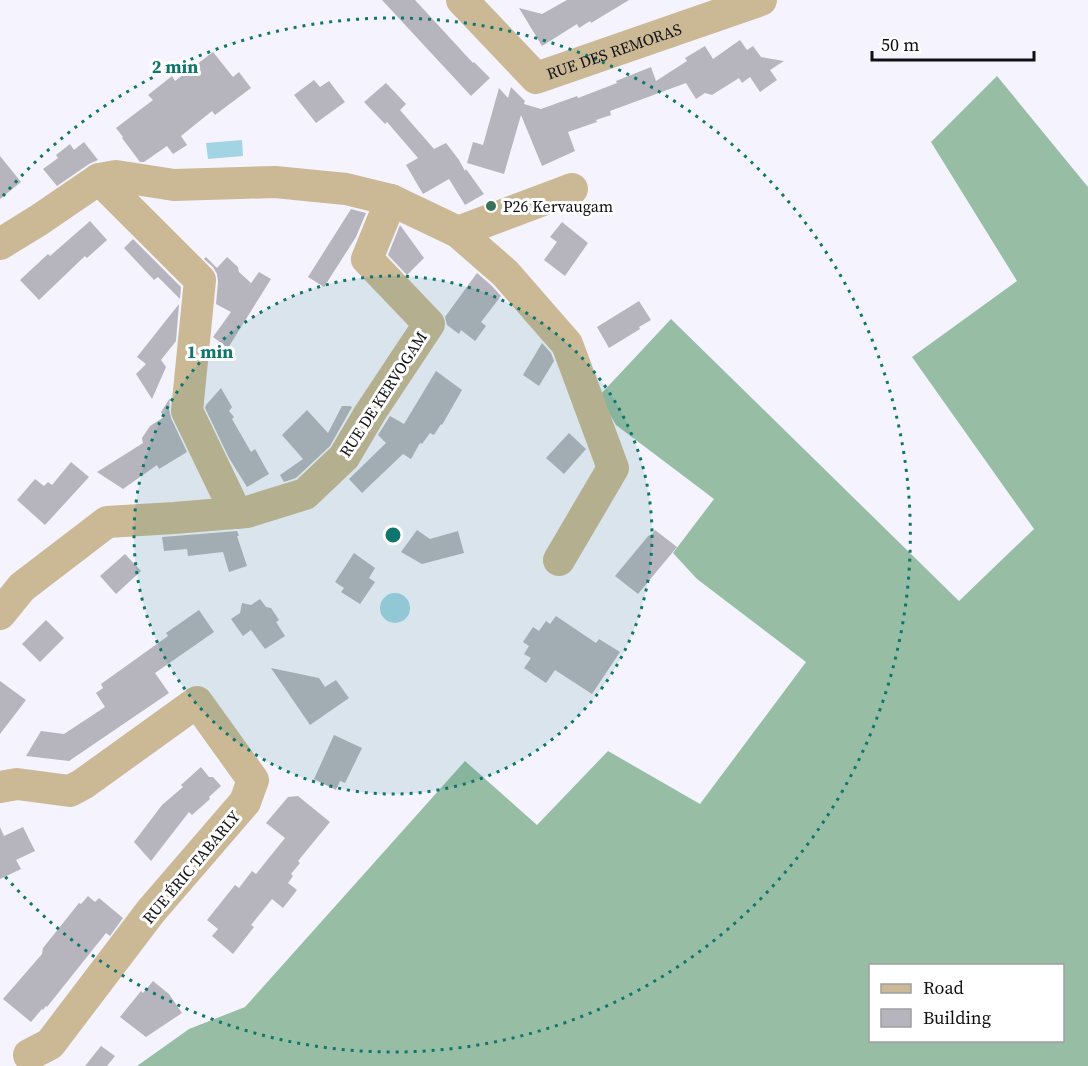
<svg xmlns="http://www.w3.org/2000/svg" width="1088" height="1066" viewBox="0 0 1088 1066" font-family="'Source Serif 4',serif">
<rect width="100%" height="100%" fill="#f5f4fe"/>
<!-- forest -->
<path fill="#97bea4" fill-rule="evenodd" d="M997 76 1088 187V1066H137L189 1029 245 1007 465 761 537 825 608 751 700 804 806 662 697 579 673 553 714 499 616 425 599 396 671 319 959 601 1034 529 912 357 1017 281 931 142ZM870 966H1062V1040H870Z"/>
<!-- water -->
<path fill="#a3d4e4" d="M242 140 243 156 208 159 206 143Z
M380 608a15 15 0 1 1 30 0a15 15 0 1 1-30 0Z"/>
<!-- building -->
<path fill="#b6b4bd" d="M382 0H415L473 63 474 62 490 78 471 96Z
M567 0H629L591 23 590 21 579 28 577 24 542 46 519 8 542 14Z
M740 40 747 50 753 46 761 57 784 61 770 70 777 80 760 92 750 77 742 83 739 78 712 95 705 93 696 99 686 83 610 111 611 115 596 120 597 122 568 132 575 151 542 166 521 115 504 174 467 163 473 142 483 145 499 88 508 98 511 87 525 101 524 104 541 109 577 96 578 98 617 83 616 81 651 67 656 81 687 61 685 58 705 46 713 59Z
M213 52 233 77 239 72 251 88 215 115 212 111 181 136 187 145 173 154 167 146 144 162H140L122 138 123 137 116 128 153 100 148 95 172 76 175 81Z
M314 80 320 87 329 81 345 102 316 123 294 95Z
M386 83 406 104 400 110 434 149 446 143 459 160 465 171 466 169 484 194 465 205 449 179 423 194 406 165 418 158 387 122 385 124 364 102Z
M84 142 98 160 89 164 57 186 43 169 58 158 56 155 70 144 74 150Z
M0 156 21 182 0 199Z
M351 209 366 213 356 237 324 287 308 277Z
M90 221 107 240 87 258 85 256 39 300 20 280 48 254 50 256Z
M562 222 588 243 565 276 544 260 557 242 550 237Z
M400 225 424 258 407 275 388 255Z
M133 239 181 287 180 299 158 277 154 280 124 248Z
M206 257 217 268 227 257 238 267 239 272 251 283 247 289 259 272 271 279 228 348 213 337 231 312 216 304 218 282 217 274 213 267 204 259Z
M477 273 492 286 501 296 481 322 486 326 475 341 461 330 459 334 447 325 445 317Z
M639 301 651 320 639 327 640 329 609 348 597 327Z
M179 304 176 341 161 360 166 367 152 399 136 374 146 364 137 357Z
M542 343 551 353 554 361 539 386 523 375Z
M436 371 462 390 442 425 441 424 434 435 430 433 422 444 420 443 411 459 403 454 362 493 349 479 386 443 378 435 390 416 404 424Z
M221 388 232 407 229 411 234 417 232 419 251 452 255 449 269 474 247 487 229 458 205 408 206 405Z
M170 398 169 409 171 418 187 452 159 469 157 465 123 489 97 472 143 443 142 438 150 426 164 417 161 412Z
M342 406H350L352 407 330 446 296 478 284 482 280 475 303 459 282 435 307 410 328 433Z
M569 433 586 449 564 474 546 458Z
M71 462 89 477 45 525 17 500 35 479 44 486 48 482 52 485Z
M417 530 430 539 458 531 464 553 422 564 401 552Z
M655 530 677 547 638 594 615 576 649 535 650 536Z
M237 531 239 536H237L247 566 229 572 223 552 188 556 187 549 164 551 162 537Z
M354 553 375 568 369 578 375 582 360 604 341 592 344 588 335 582Z
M125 554 141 571 116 594 100 576Z
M260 599 266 607 271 608 279 620 276 622 285 636 265 649 251 630 243 636 231 619 240 613 242 603 251 605Z
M199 610 214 632 155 673 169 693 69 761 26 756 41 731 64 734 105 707 96 693 103 688 101 684 168 636 166 633Z
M556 616 596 643 599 639 620 652 592 694 555 670 546 683 524 668 531 658 524 654 529 646 523 642 533 627 539 631 546 621 550 624Z
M46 620 64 638 40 662 22 644Z
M271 668 319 678 325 687 336 680 349 698 310 725Z
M0 681 26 700 0 734Z
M334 735 362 748 345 783 340 781 336 790 314 779Z
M201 767 209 777H213L221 786 209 797 210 799 192 815 189 812 151 861 134 842 162 805 183 787 181 785Z
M298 796 330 822 298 861 300 863 291 874 293 876 288 883 297 890 283 908 272 899 251 925 254 927 233 954 212 936 218 929 207 920 235 885 239 888 252 871 256 874 285 838 266 823 288 797Z
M0 827 4 836 23 827 35 851 16 860 21 869 0 879Z
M88 896 95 902 99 898 123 918 110 936 106 933 47 1007 46 1006 43 1010 42 1009 31 1022 3 999 42 954 43 948 79 903 81 904Z
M153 981 169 994 182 1013 146 1037 120 1017 141 991 143 993Z
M101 1046 115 1056 107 1066H85Z"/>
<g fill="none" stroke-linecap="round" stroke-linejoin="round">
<!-- minor -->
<g stroke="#cbb895" stroke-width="32">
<path id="s1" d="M462 0 536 78 761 0"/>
<path d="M99 179 200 280 187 411 236 513"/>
<path d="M391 200 458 232 505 273 567 344 613 468 559 560"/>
<path d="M458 232 572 189"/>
<path d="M0 244 39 220 99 179 116 176 174 185 275 182 346 189 391 200 367 259 429 324 370 413 344 457 305 494 247 512 174 518 107 522 22 587 0 614"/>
<path d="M0 787 17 784 70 791 83 784 197 702 253 780 245 802 151 911 50 1044 29 1055"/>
</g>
</g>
<!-- distance rings -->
<circle cx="393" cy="535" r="259" fill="#0f766e" fill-opacity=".12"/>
<g fill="none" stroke="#0f766e" stroke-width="3" stroke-dasharray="3 6">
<circle cx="393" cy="535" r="259"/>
<path d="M3 196A517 517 0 1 1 3 874"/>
</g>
<!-- markers -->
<circle fill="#38725c" stroke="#fff" stroke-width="2" cx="491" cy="206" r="6"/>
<g text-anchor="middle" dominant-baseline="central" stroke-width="6" stroke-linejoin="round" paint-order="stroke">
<!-- street labels -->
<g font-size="16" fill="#101013" stroke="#fff">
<text stroke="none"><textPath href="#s1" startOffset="190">RUE DES REMORAS</textPath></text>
<text transform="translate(383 394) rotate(-57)">RUE DE KERVOGAM</text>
<text transform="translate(191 867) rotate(-50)">RUE ÉRIC TABARLY</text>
</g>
<!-- poi labels -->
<g font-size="16" fill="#101013" stroke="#fff" text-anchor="start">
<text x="503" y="206">P26 Kervaugam</text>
</g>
</g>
<circle cx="393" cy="535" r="9" fill="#0f766e" stroke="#fff" stroke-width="3"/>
<g font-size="18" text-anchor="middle" font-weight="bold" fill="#0f766e" stroke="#fff" stroke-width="6" stroke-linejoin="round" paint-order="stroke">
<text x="175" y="73">2 min</text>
<text x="210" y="358">1 min</text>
</g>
<!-- legend -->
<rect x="869" y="964" width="195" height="78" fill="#ffffff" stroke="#9f9fa1" stroke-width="1.5"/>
<rect x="881" y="984" width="30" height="9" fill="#cbb895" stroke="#9f9fa1" stroke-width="1.5"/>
<text x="923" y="994" font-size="18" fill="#101013">Road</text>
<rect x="881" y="1009" width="30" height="18" fill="#b6b4bd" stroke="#9f9fa1" stroke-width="1.5"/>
<text x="923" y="1024" font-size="18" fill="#101013">Building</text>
<!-- scale -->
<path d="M872 51v9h162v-9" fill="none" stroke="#101013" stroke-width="3"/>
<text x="881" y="51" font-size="18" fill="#101013" stroke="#ffffff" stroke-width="4.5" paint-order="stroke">50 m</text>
</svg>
